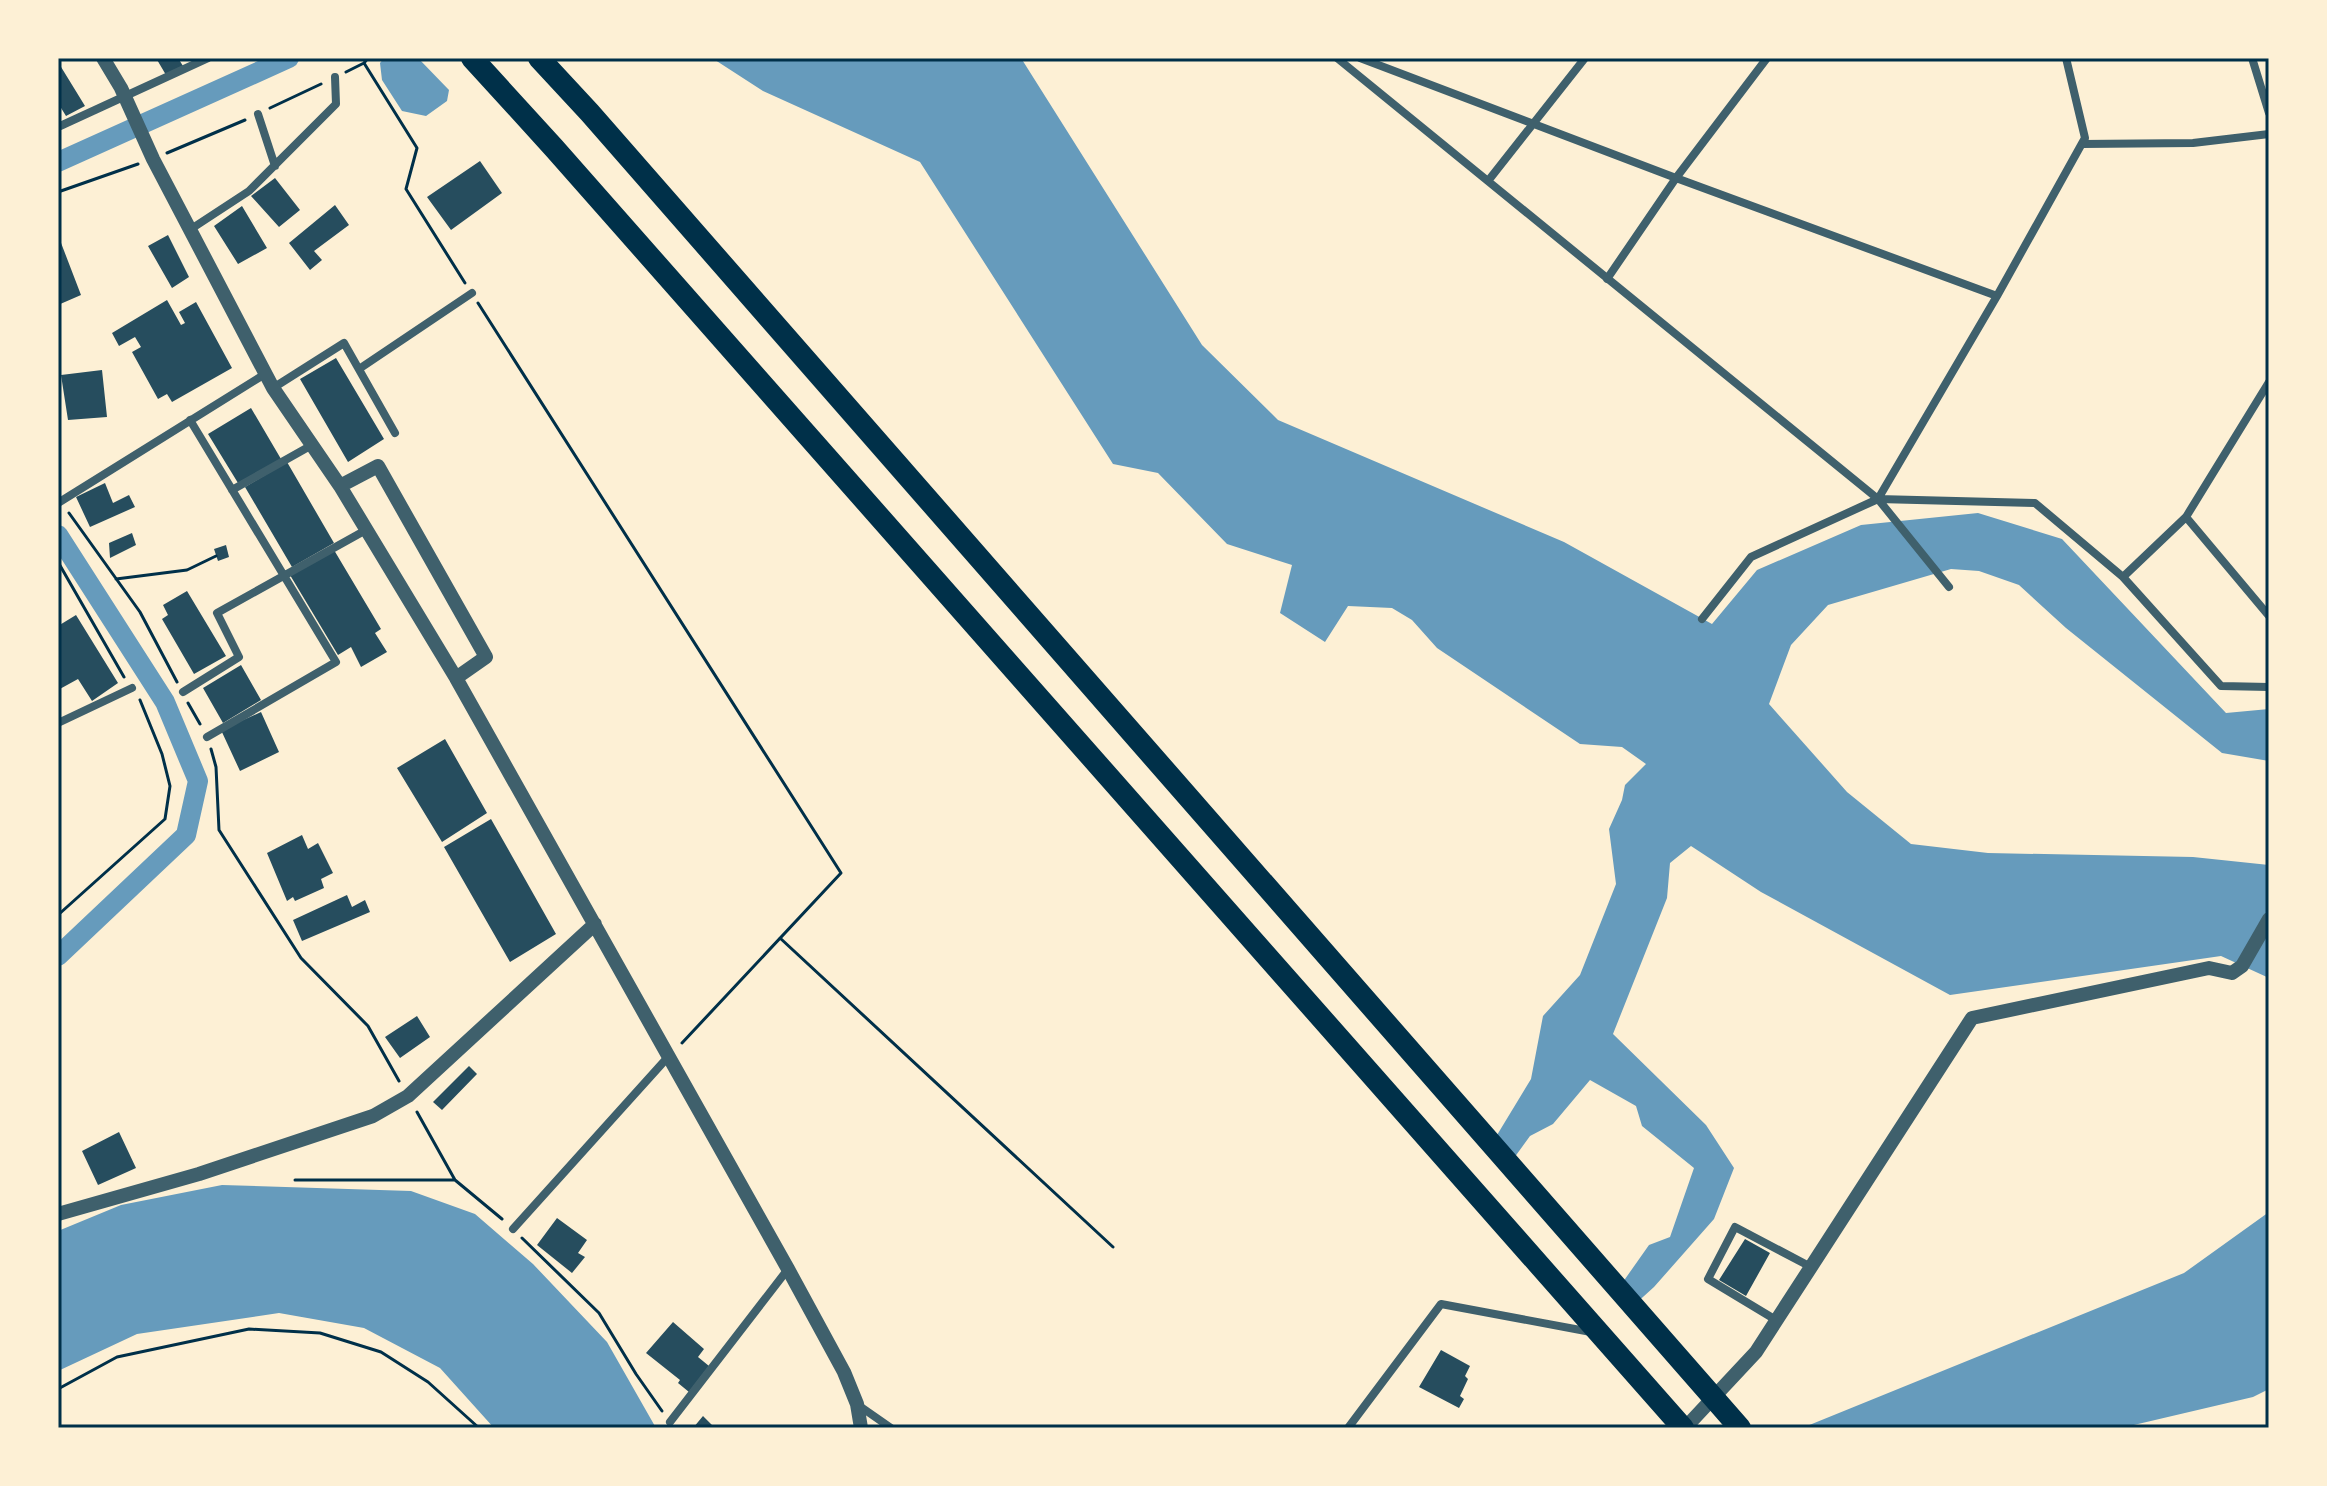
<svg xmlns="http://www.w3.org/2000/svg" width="2327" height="1486" viewBox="0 0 2327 1486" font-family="Inter,sans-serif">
<rect width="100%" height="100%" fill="#fdf0d5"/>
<!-- water -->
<path fill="#669bbc" d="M384 58H418L449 90 447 101 426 116 402 111 382 80 380 63Z
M712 58H1021L1202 345 1278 420 1564 542 1712 624 1757 570 1861 525 1978 513 2062 539 2226 713 2269 709V761L2222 753 2066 628 2019 585 1979 571 1951 569 1828 605 1791 645 1769 704 1847 792 1911 844 1988 853 2193 857 2269 865V978L2221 956 1950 995 1761 892 1691 846 1670 863 1667 898 1613 1034 1706 1125 1734 1168 1714 1219 1654 1287 1633 1306 1618 1289 1649 1245 1670 1237 1694 1168 1642 1126 1636 1106 1590 1080 1553 1124 1530 1136 1509 1165 1494 1140 1531 1079 1543 1016 1580 975 1616 884 1609 829 1622 800 1625 785 1646 764 1622 747 1580 744 1437 648 1412 620 1392 608 1348 606 1325 642 1280 613 1292 565 1227 544 1158 473 1113 464 920 162 763 91Z
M222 1185 411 1191 475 1214 533 1264 607 1342 656 1428H494L440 1368 364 1328 279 1313 137 1334 58 1371V1231L121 1205Z
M2269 1212V1389L2253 1397 2121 1428H1802L2184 1273Z"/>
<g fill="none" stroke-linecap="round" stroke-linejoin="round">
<!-- canal -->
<path stroke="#669bbc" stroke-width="20" d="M58 162 289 58
M58 535 165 702 198 781 186 835 58 956"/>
</g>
<!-- building -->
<path fill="#264d5e" d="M156 58H178L183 66 166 75Z
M58 62 85 106 66 116 58 103Z
M480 161 502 193 451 230 427 197Z
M275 178 300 210 279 227 251 196Z
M335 205 349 225 314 251 322 260 310 270 289 243Z
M242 206 267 248 238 264 214 226Z
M58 235 81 295 58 305Z
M168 235 189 277 172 288 148 246Z
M167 300 181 325 185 323 179 312 196 302 232 368 172 402 167 394 158 399 132 352 141 347 135 337 119 346 112 333Z
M336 358 384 439 348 462 300 379Z
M102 370 107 417 68 420 61 375Z
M251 408 281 459 238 483 208 434Z
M287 462 334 543 292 567 245 487Z
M105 483 113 503 129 495 135 507 90 527 76 497Z
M132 533 136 545 110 558 109 543Z
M226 545 229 557 218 561 214 549Z
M334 550 381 629 375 633 387 652 361 667 351 647 338 655 290 575Z
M187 591 226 656 194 674 162 619 168 615 163 605Z
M76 615 118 683 92 701 78 679 58 690V626Z
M241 665 261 700 223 723 203 688Z
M261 712 279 752 240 771 221 730Z
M445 739 487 813 442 842 397 768Z
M491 819 556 934 510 962 444 847Z
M302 835 308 849 318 843 333 873 321 879 324 888 295 901 293 897 287 901 267 853Z
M347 895 352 907 365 900 370 912 302 941 293 920Z
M417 1016 430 1037 400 1058 385 1037Z
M469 1066 477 1074 442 1110 433 1102Z
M119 1132 136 1168 98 1185 82 1151Z
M557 1218 587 1240 578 1253 585 1257 572 1273 537 1245Z
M1745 1239 1770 1253 1746 1296 1719 1280Z
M673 1322 704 1349 698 1357 709 1366 689 1392 678 1383 680 1380 646 1353Z
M1441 1350 1470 1366 1465 1376 1468 1379 1460 1396 1464 1399 1459 1408 1419 1387Z
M703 1416 715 1428H693Z"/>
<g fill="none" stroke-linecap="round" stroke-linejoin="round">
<!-- path -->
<path stroke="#003049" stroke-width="3" d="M368 58 364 63 417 148 406 189 465 283
M346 72 364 63
M270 108 321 84
M167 153 245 120
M58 192 138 164
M478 303 841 873 682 1043
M69 513 140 612 177 682
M58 562 124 677
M116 579 187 570 216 556
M188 703 200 724
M211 749 216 767 219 830 301 958 368 1026 399 1081
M58 915 165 819 170 786 162 754 140 700
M780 938 1113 1247
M417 1112 455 1180
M295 1180H455L502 1219
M522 1238 599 1313 636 1374 662 1411
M58 1389 117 1357 249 1329 320 1333 381 1352 428 1382 479 1428"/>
<!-- minor -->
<path stroke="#3f606c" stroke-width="8" d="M1337 58 1878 499 1949 587
M1360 58 1676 178 1997 296 2085 138 2066 58
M2252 58 2269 113
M258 114 275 166
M58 127 208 58
M2082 144 2193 143 2269 134
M1488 181 1585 58
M191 229 249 191 336 104 335 77
M1607 279 1676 178 1767 58
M359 369 472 293
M273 388 344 343 395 433
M190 420 336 662 207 737
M232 490 312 445
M1878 499 1997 296
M58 503 265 374
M2186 517 2269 616
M2123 577 2221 686 2269 687
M1702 619 1751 557 1878 499 2035 503 2123 577 2186 517 2269 382
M183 692 239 657 217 613 366 530
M58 723 132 688
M513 1229 668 1057
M1776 1320 1708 1279 1735 1227 1811 1267
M858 1405 891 1428
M670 1422 788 1269
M1348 1428 1441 1304 1591 1332"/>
<!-- tertiary -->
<path stroke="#3f606c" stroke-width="14" d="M103 58 121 88 153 159 273 388 340 486 456 678 788 1269 844 1372 857 1404 861 1428
M340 486 378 466 486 657 456 678
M58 1214 199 1174 373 1116 408 1096 595 924
M1685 1428 1756 1352 1972 1018 2209 968 2232 973 2242 966 2269 919"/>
<!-- motorway -->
<path stroke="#003049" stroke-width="22" d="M472 58 554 148 1683 1428
M539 58 590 113 1740 1428"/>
</g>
<!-- border -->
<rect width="2327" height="1486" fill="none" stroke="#fdf0d5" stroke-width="120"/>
<rect x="60" y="60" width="2207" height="1366" fill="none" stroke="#003049" stroke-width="3"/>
</svg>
